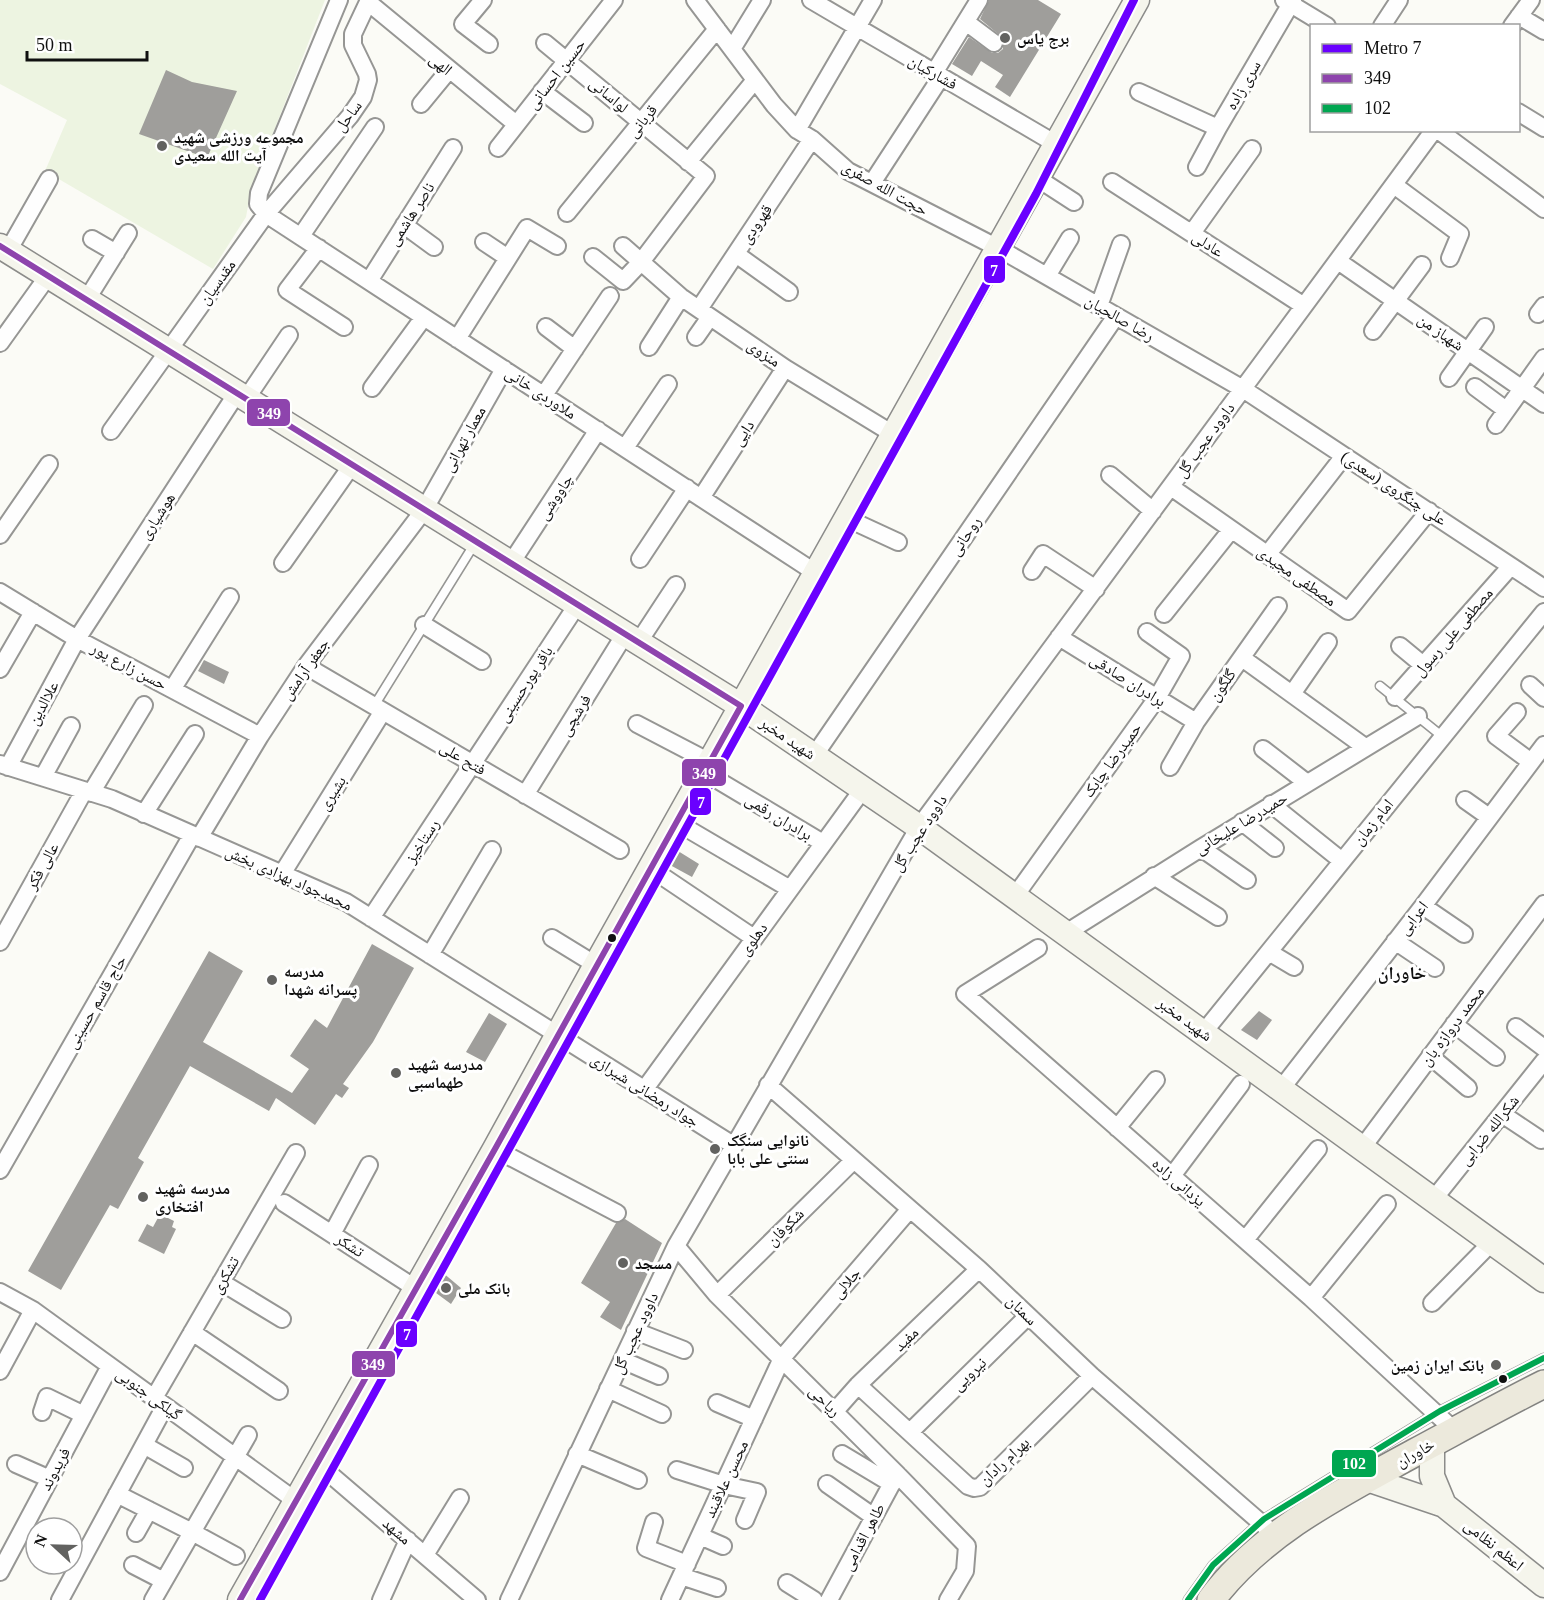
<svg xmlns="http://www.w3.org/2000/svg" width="1544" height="1600" viewBox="0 0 1544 1600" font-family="'Times New Roman','Noto Naskh Arabic',serif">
<rect width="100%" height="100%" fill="#fbfbf6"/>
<!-- pitch -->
<path fill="#edf4e1" d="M0 0H325L251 190 246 217 213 269 45 171 67 120 0 84Z"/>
<!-- building -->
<path fill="#9f9e9b" d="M989 0H1038L1061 14 1010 97 995 87 1003 75 981 61 972 76 952 64 969 37 992 53H998L1003 49V38L980 19Z
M166 70 192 82 237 91 207 158 139 134Z
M204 660 229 672 224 684 198 671Z
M678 851 699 864 692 877 670 865Z
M372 944 414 968 373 1042 343 1084 349 1088 342 1098 336 1094 315 1125 276 1098 269 1111 190 1066 138 1158 144 1162 118 1209 110 1205 61 1290 28 1271 209 951 243 971 203 1042 292 1093 309 1069 290 1056 315 1019 327 1028Z
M1259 1011 1272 1020 1257 1040 1241 1030Z
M489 1013 507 1024 485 1062 466 1052Z
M160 1214 174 1221 172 1227 176 1229 164 1254 138 1241 147 1224 153 1227Z
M625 1219 662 1243 621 1330 600 1317 610 1302 581 1283 616 1223Z
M442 1272 461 1288 451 1304 432 1290Z"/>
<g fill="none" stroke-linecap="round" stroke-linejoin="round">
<!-- lane casing -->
<g stroke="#969694" stroke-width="11">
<path id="lane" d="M1380 686 1443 737
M374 706 475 543
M1188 1600 1213 1565 1264 1519 1440 1411 1544 1358"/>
</g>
<!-- street casing -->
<g stroke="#969694" stroke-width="20">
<path id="street" d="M339 0 259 193 258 204 266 214 816 573
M483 0 463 24 489 44
M695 0 774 105 797 130 812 139 848 171 998 248 1243 389 1544 588
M811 0 1056 144
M1284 0 1327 26
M368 2 516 124
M1519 16 1544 31
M966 22 994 43
M1382 26 1399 0
M1512 26 1531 0
M545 43 706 176 641 262 623 281 593 257
M732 49 762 0
M934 73 979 0
M542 91 584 123
M1139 92 1218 128
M421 104 449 70
M1518 112 1544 128
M797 130 873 0
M1438 130 1544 209
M498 148 614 0
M688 162 755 80
M1197 167 1218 128 1293 0
M1037 178 1074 202
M1112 182 1304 306
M872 183 941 77
M1394 185 1460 234 1450 258
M567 213 717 29
M404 225 434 247
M1192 233 1252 149
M301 236 375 127
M92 239 116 253
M484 242 508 258
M623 246 681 297 785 368 893 434
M319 248 287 290 344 327
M8 251 49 179
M736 254 789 292
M1338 261 1544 404
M1047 276 1070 238
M369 281 453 148
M87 299 128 233
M1099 306 1121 244
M699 309 812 139
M1538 314 1544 306
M546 327 575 349
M1373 331 1422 265
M696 337 710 317
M457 339 527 228 557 246
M0 343 48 276
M649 347 681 297
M1449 378 1485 327
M1475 387 1506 410
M372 388 424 317
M544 395 610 296
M246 399 289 335
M1496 425 1544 358
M111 431 266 214 350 116 363 97 368 80 367 74 353 45V34L369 0
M625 448 668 384
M1110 475 1153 511
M1171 487 1348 611 1429 511
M701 498 785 368
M846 518 898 542
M0 535 49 464
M1267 555 1344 456
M640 559 687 488
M283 563 352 465
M511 563 598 430
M1032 571 1043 554 1096 589
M0 592 77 639 260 736
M1164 614 1231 530
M424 625 482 661
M1059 637 1196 722
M638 643 676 585
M1400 646 1423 665
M1242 658 1365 747
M306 666 620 850
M0 669 33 612
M1530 685 1544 698
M173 688 230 597
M1292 694 1328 642
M1395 697 1511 566
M1517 712 1496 736 1531 762
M637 724 710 762
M1263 749 1307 783
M814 756 1116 316
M0 764 112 799 346 902 733 1145
M8 767 77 639 237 393
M1170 767 1196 722 1278 606
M704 772 823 843
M43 777 71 726
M91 793 144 705
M525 795 625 634
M1465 800 1489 817
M1271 804 1342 861
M144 814 195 734
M676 822 790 889
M1242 822 1275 848
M199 838 260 736 306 666 424 510 504 369
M1201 848 1247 880
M650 868 754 938
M282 874 383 711
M1154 876 1218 917
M1015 896 1157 698 1181 656 1147 632
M1423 906 1464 934
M371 918 577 605
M1066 933 1201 848 1418 716
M552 938 596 965
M1395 941 1435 968
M0 942 84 791
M1038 948 965 994 1311 1298 1455 1431
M1269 952 1294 967
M430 955 492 850
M1454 1024 1496 1057
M1516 1027 1544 1048
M1203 1033 1544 612
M1430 1056 1468 1088
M768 1085 979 1269 1092 1376 1275 1535
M1281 1089 1423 906 1544 745
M644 1090 863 789
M1502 1114 1541 1140
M1117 1128 1156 1080
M1362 1148 1544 904
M495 1149 617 1213
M0 1170 192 835
M1172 1176 1241 1084
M1433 1200 1544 1061
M284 1203 415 1288
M332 1234 369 1165
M1245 1240 1318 1149
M676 1246 717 1295 897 1474 967 1546 965 1571 948 1600
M221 1282 282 1319
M0 1292 33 1310 296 1501
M717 1295 854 1160
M1311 1298 1387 1204
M1432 1303 1492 1242
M635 1331 684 1350
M192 1332 279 1391
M622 1360 659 1376
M0 1371 33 1310
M858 1385 968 1486 974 1488 980 1487 1092 1376
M608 1389 662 1414
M154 1398 296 1153
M717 1403 754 1419
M835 1411 858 1385 979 1269
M42 1412 47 1397 84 1415
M910 1432 1028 1316
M144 1445 184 1468
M577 1454 638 1480
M842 1454 892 1484
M317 1463 477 1600
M16 1464 50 1479
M677 1470 724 1485 757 1492 745 1520
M827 1484 874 1517
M117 1494 192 1532 236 1556
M654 1522 646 1548 687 1564
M136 1533 149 1510
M700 1536 723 1546
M425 1555 460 1498
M133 1565 164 1581
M0 1572 110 1366
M681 1576 717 1588
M787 1583 814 1600
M60 1600 165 1406
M153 1600 248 1435
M381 1600 408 1540
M509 1600 676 1246 919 827 1434 130
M670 1600 782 1358 910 1209
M829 1600 897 1474"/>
</g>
<!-- secondary casing -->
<g stroke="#8c8c8a" stroke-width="27">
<path id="secondary" d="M0 246 741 706 919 827 1544 1280
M1432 1444V1476L1444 1505
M1367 1479 1444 1505 1544 1585
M240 1600 495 1149 596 965 1137 0"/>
</g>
<!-- primary casing -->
<g stroke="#838381" stroke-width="30">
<path id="primary" d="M1211 1600C1262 1532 1341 1493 1414 1453 1457 1430 1500 1406 1544 1384"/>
</g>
<!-- lane -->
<use href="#lane" stroke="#fefefe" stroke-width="8"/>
<!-- street -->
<use href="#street" stroke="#fefefe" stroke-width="16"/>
<!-- secondary -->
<use href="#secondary" stroke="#f5f5ec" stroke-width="24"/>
<!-- primary -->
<use href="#primary" stroke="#ece9dc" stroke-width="27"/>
<!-- bus-1 casing -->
<g stroke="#fff" stroke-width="10">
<path id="bus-1" d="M0 246 741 706 495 1149 240 1600"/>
</g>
<!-- bus-2 casing -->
<g stroke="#fff" stroke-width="10">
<path id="bus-2" d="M1188 1600 1213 1565 1264 1519 1440 1411 1544 1358"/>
</g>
<!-- bus-1 -->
<use href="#bus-1" stroke="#8e44ad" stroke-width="6"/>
<!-- bus-2 -->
<use href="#bus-2" stroke="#00a651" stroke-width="6"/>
<!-- metro-1 casing -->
<g stroke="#fff" stroke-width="12">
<path id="metro-1" d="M260 1600 1036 194 1134 0"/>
</g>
<!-- metro-1 -->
<use href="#metro-1" stroke="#6a00ff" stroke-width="8"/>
</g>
<!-- markers -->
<g fill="#626260" stroke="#fff" stroke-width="2">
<circle cx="1005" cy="38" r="6"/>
<circle cx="162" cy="146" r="6"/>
<circle cx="272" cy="980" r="6"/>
<circle cx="396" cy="1073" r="6"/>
<circle cx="715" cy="1149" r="6"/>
<circle cx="143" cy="1197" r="6"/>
<circle cx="623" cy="1263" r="6"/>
<circle cx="446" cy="1288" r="6"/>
<circle cx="1496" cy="1365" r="6"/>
</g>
<g fill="#101010" stroke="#fff" stroke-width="2">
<circle cx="612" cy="938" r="5"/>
<circle cx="1503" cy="1379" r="5"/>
</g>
<g text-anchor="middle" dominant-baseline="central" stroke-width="6" stroke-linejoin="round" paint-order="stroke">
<!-- poi labels -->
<g font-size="16" font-weight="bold" fill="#101010" stroke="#fff" text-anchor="start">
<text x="1017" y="38">برج یاس</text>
<text x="174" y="137">مجموعه ورزشی شهید<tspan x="174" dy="18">آیت‌ الله سعیدی</tspan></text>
<text x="284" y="971">مدرسه<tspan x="284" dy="18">پسرانه شهدا</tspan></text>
<text x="408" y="1064">مدرسه شهید<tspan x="408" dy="18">طهماسبی</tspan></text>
<text x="727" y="1140">نانوایی سنگک<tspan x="727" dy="18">سنتی علی بابا</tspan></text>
<text x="155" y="1188">مدرسه شهید<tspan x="155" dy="18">افتخاری</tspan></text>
<text x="635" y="1263">مسجد</text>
<text x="458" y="1288">بانک ملی</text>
<text x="1484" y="1365" text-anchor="end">بانک ایران زمین</text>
</g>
<!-- street labels -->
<g font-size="16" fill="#101010" stroke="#fff">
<text transform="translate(441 64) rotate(40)">الهی</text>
<text transform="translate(933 72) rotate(30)">فشارکیان</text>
<text transform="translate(556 74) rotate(-52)">حسین احسانی</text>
<text transform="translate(1243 85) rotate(-60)">سری زاده</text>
<text transform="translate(609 95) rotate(40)">لواسانی</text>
<text transform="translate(348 116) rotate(-53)">ساحل</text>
<text transform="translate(642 121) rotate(-51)">قربانی</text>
<text transform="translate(885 188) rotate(29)">حجت الله صفری</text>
<text transform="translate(411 214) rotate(-57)">ناصر هاشمی</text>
<text transform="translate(756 224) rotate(-56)">قهرودی</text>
<text transform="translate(1208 244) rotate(33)">عادلی</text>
<text transform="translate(217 282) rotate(-54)">مقدسیان</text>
<text transform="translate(1120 318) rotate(30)">رضا صالحیان</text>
<text transform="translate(1441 332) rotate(35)">شهباز من</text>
<text transform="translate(764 353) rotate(34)">منزوی</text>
<text transform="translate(541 393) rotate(33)">ملاوردی خانی</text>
<text transform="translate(743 433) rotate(-57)">دایی</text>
<text transform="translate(464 439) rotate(-61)">معمار تهرانی</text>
<text transform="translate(1205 440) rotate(-54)">داوود عجب گل</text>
<text transform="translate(1394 488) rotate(33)">علی چنگروی (سعدی)</text>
<text transform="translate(555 497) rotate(-57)">چاووشی</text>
<text transform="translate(157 516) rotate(-57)">هوشیاری</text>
<text transform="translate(965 536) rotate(-56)">روحانی</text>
<text transform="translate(1297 576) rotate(35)">مصطفی مجیدی</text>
<text transform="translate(1453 632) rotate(-49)">مصطفی علی رسول</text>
<text transform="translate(129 666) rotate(28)">حسن زارع پور</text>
<text transform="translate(305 669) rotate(-55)">جعفر آرامش</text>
<text transform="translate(1128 680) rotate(32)">برادران صادقی</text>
<text transform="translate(525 684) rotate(-57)">باقر پورحسینی</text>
<text transform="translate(1222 685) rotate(-55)">گلگون</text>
<text transform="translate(43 703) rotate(-62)">علاالدین</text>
<text transform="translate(575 715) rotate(-58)">فرشچی</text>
<text transform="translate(788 738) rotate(34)">شهید مخبر</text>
<text transform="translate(463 758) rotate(31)">فتح علی</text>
<text transform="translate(1112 760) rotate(-54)">حمیدرضا چابک</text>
<text transform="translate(332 793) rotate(-58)">بشیری</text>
<text transform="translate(779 817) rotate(31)">برادران رقمی</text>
<text transform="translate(1373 822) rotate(-51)">امام زمان</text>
<text transform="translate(1241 823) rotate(-31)">حمیدرضا علیخانی</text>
<text transform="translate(919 833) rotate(-57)">داوود عجب گل</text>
<text transform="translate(422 841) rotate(-57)">رستاخیز</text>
<text transform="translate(42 866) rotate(-61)">عالی فکر</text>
<text transform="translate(289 878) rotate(24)">محمدجواد بهزادی بخش</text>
<text transform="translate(1413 918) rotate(-52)">اعرابی</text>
<text transform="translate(753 939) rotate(-54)">دهلوی</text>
<text transform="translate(96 1002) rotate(-60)">حاج قاسم حسینی</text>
<text transform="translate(1185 1019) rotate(36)">شهید مخبر</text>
<text transform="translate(1452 1026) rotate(-53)">محمد دروازه بان</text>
<text transform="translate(645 1090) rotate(32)">جواد رمضانی شیرازی</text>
<text transform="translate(1489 1130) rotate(-51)">شکرالله ضرابی</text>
<text transform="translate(1179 1182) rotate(41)">یزدانی زاده</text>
<text transform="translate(785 1227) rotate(-45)">شکوفان</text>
<text transform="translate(350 1245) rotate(33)">تشکر</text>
<text transform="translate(225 1275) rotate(-60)">تشکری</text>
<text transform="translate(846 1283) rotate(-49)">جلالی</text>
<text transform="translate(1022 1310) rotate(44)">سمنان</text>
<text transform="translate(635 1333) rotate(-65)">داوود عجب گل</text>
<text transform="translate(906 1339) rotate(-44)">مفید</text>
<text transform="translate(969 1374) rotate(-44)">نیرویی</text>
<text transform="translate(149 1394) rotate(36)">گیلکی جنوبی</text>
<text transform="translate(825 1401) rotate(45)">ریاحی</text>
<text transform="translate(1415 1453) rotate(-29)">خاوران</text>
<text transform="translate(1004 1461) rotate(-43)">بهرام رادان</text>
<text transform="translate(55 1469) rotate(-62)">فریدوند</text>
<text transform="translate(726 1479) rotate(-65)">محسن علاقبند</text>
<text transform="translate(397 1531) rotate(41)">مشهد</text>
<text transform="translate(863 1537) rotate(-62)">طاهر اقدامی</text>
<text transform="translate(1494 1545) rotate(39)">اعظم نظامی</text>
</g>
<!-- neighbourhood labels -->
<g font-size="18" font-weight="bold" fill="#101010" stroke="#fff">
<text x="1402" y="973">خاوران</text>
</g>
</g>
<g stroke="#fff" stroke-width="2">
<rect x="983" y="255" width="23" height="29" rx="6" fill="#6a00ff"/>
<rect x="246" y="398" width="45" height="29" rx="6" fill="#8e44ad"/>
<rect x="681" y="758" width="46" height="29" rx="6" fill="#8e44ad"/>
<rect x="689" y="787" width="23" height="29" rx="6" fill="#6a00ff"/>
<rect x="395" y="1320" width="23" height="28" rx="6" fill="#6a00ff"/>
<rect x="351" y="1350" width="45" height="28" rx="6" fill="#8e44ad"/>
<rect x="1331" y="1449" width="46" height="29" rx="6" fill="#00a651"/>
</g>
<g font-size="16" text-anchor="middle" font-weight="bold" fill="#fff">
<text x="994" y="276">7</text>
<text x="269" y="419">349</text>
<text x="704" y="779">349</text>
<text x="701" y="808">7</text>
<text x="407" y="1340">7</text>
<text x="373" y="1370">349</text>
<text x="1354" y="1469">102</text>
</g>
<!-- legend -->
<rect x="1310" y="24" width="210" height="108" fill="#ffffff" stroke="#9f9f9f" stroke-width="1.5"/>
<rect x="1322" y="44" width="30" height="9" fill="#6a00ff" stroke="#9f9f9f" stroke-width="1.5"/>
<text x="1364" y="54" font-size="18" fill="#101010">Metro 7</text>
<rect x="1322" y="74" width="30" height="9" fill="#8e44ad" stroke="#9f9f9f" stroke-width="1.5"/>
<text x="1364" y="84" font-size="18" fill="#101010">349</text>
<rect x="1322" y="104" width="30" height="9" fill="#00a651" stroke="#9f9f9f" stroke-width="1.5"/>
<text x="1364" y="114" font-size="18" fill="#101010">102</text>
<!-- north arrow -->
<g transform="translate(54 1546) rotate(292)"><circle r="28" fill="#ffffff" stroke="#9f9f9f" stroke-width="1.5"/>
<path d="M0-4.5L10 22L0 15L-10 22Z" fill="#626260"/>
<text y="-9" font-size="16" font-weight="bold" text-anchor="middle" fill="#101010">N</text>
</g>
<!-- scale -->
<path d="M27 51v9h120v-9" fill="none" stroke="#101010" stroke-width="3"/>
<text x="36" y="51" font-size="18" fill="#101010" stroke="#ffffff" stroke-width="4.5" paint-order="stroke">50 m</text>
</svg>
